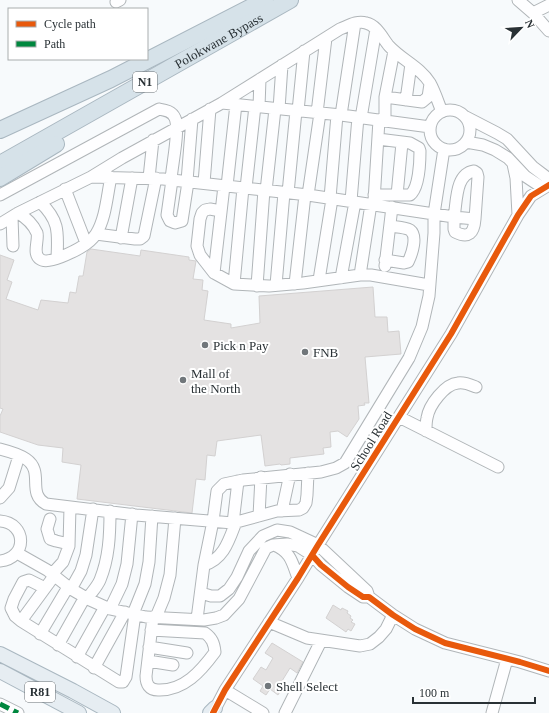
<svg xmlns="http://www.w3.org/2000/svg" width="549" height="713" viewBox="0 0 549 713" font-family="Georgia,serif">
<rect width="100%" height="100%" fill="#f7fafc"/>
<!-- building -->
<path fill="#e4e2e2" stroke="#d3d1d1" d="M91 249 140 256 141 250 189 257V260L196 261 193 279 203 280 202 290 208 291 204 320 231 324V328L260 323 259 296 373 287 375 317H387L388 332 399 331 401 354 365 357 369 403H364L365 405 358 406 359 419 347 437 338 431 330 432 331 447 323 448 324 454 290 458V464L281 465 280 464 265 466 261 435 217 441 215 456 207 455 205 480 196 479 192 513 77 499 81 465 62 462 63 448 38 445 0 432V416L3 409 0 408V255L14 260 7 280 12 282 6 299 38 310 41 300 68 303 70 292 76 293 79 276H83L87 252Z
M333 605 341 610 342 608 348 611 347 613 351 616 350 618 353 620 351 622 355 624 351 631 348 629 346 632 326 618Z
M272 643 303 662 297 673 290 668 282 681 285 683 278 695 270 689 266 695 260 691 263 686 253 679 261 667 266 670 273 658 265 653Z"/>
<g fill="none" stroke-linecap="round" stroke-linejoin="round">
<!-- minor casing -->
<g stroke="#b0b5b8" stroke-width="13">
<path id="minor" d="M518 0 533 13 549 31
M116 2 120 0
M533 13 549 5
M385 97 422 102 428 97 430 84
M406 100 411 64
M222 103 340 29C348 26 357 20 366 23 377 25 383 39 389 46 402 60 420 67 430 83 435 92 438 102 442 112
M259 107 260 79
M279 109 282 65
M430 130a20 20 0 1 1 40 0a20 20 0 1 1-40 0Z
M298 111 304 51
M317 113 326 38
M341 115 355 23
M466 117 497 133 507 139 533 167 549 179
M361 118 376 29
M385 120V97L394 51
M466 142 483 145 495 150 508 158 525 176 543 188
M513 164 516 178 518 215
M474 171 477 173 478 177 475 219 454 217C457 202 455 174 474 171Z
M91 177 122 158 222 103 341 115 430 127
M149 178 153 140
M172 180 167 215 170 221 175 223 182 221 188 182
M187 181 192 119
M204 183 210 109
M227 186 236 104
M246 188 255 106
M65 189 86 243
M266 191 275 109
M288 193 296 111
M0 195 159 109C165 110 172 111 175 118 180 129 172 165 171 180
M308 195 320 113
M374 195H410C419 188 420 162 420 151L419 148 410 143 378 139
M397 195 402 143
M330 198 337 115
M351 201 358 117
M374 201 379 120
M40 202C60 221 58 233 57 258
M221 211 210 209 205 210 202 213 200 219 197 246 200 255 214 273 234 284 269 286 303 283 360 275H371L429 285
M18 213C25 217 33 224 37 233 39 240 32 254 40 259 45 263 56 259 61 257 73 252 89 245 96 234 106 218 107 195 111 177
M12 217 13 246
M0 224 18 213 91 177 163 179 308 195 434 214 454 217V229L455 232C469 239 474 233 475 219
M96 234 135 239H140L144 236 156 178
M121 238 132 178
M385 260 404 263 408 262C412 254 418 236 410 230 405 227 396 227 390 226
M385 266 392 207
M214 273 224 186
M360 275 371 204
M341 278 355 202
M319 280 332 199
M234 284 243 188
M295 284 305 195
M276 285 284 193
M257 286 264 190
M399 417 498 467
M426 431C426 427 426 422 427 418 429 405 445 384 458 383 464 382 471 385 476 387
M0 449C8 451 19 454 26 459 45 472 26 493 46 504L136 515 233 523 277 511 299 510 303 508 306 503 307 495 308 473
M0 498 9 488 19 456
M282 511 290 474
M259 516 261 477
M50 519 47 529 50 539 56 541 69 544
M0 521C27 523 28 558 0 561
M233 523 238 481
M274 545C291 552 292 562 298 578
M17 553 47 570 71 589 90 600 110 609 146 617 204 620 216 618 224 615 239 599 266 548 273 545 287 544 298 546 312 555 321 565 348 587 363 597H369L393 615 415 629 445 643 520 662 549 671
M204 565C224 559 229 540 236 522
M52 574 63 562 69 546 70 507
M45 588 29 580 23 582 14 599 11 608 15 616 21 621 119 682H123L126 677 135 614
M71 589 81 571 86 555 93 509
M201 593 211 596H220L229 589 237 577 249 551 263 536 277 530 290 532 318 545 367 591 369 597
M87 599C91 593 97 587 100 580 109 558 110 535 110 511
M110 609 122 584 127 564 132 514
M133 614 145 584 149 562 152 516
M156 617 164 598 170 575 175 518
M197 619 204 565 213 521 217 491 224 484 243 480 321 472 336 468 345 463 409 358 422 327 429 296 434 233V214L444 149
M21 621 54 576
M269 622 307 638 360 646 370 644 379 637 386 629 393 615
M151 630 205 633C212 638 214 643 215 652 201 671 184 691 158 690 149 690 146 684 146 676L153 617
M40 634 68 587
M58 645 85 597
M149 647 187 653
M77 657 105 607
M148 661 173 665
M94 668 125 612
M225 690 263 713
M0 704 18 713
M213 713 225 690 298 578 318 545 451 334 518 215 531 196 549 185
M285 713 321 641
M492 713 507 659"/>
</g>
<!-- major casing -->
<g stroke="#a9b7c0" stroke-width="16">
<path id="major" d="M0 654 73 691 113 713
M0 671 79 713
M210 713 215 708"/>
</g>
<!-- highway casing -->
<g stroke="#a9b7c0" stroke-width="18">
<g id="highway">
<path d="M0 130 111 79 265 0"/>
<path id="s1" d="M0 164 290 0"/>
<path d="M0 178 56 144"/>
</g>
</g>
<!-- minor -->
<use href="#minor" stroke="#fefeff" stroke-width="11"/>
<!-- major -->
<use href="#major" stroke="#e6edf2" stroke-width="14"/>
<!-- highway -->
<use href="#highway" stroke="#d6e2e9" stroke-width="16"/>
<!-- quiet -->
<path stroke="#00873e" stroke-width="5" stroke-dasharray="10 5" stroke-linecap="butt" d="M0 704 18 713"/>
<!-- cycleway casing -->
<g stroke="#fff" stroke-width="8">
<path id="cycleway" d="M312 555 321 565 348 587 363 597H369L393 615 415 629 445 643 520 662 549 671
M213 713 225 690 298 578 318 545 451 334 518 215 531 196 549 185"/>
</g>
<!-- cycleway -->
<use href="#cycleway" stroke="#e8590c" stroke-width="6"/>
</g>
<!-- markers -->
<g fill="#71777b" stroke="#fff" stroke-width="1.5">
<circle cx="205" cy="345" r="4"/>
<circle cx="305" cy="352" r="4"/>
<circle cx="183" cy="380" r="4"/>
<circle cx="268" cy="686" r="4"/>
</g>
<g text-anchor="middle" dominant-baseline="central" stroke-width="4" stroke-linejoin="round" paint-order="stroke">
<!-- shield labels -->
<g fill="#fff" stroke="#696f72" stroke-width="1">
<rect x="133" y="72" width="24" height="20" rx="3"/>
<rect x="25" y="682" width="30" height="20" rx="3"/>
</g>
<g font-size="12" font-weight="bold" fill="#293135">
<text x="145" y="82">N1</text>
<text x="40" y="692">R81</text>
</g>
<!-- street labels -->
<g font-size="13" fill="#293135" stroke="#fff">
<text stroke="none"><textPath href="#s1" startOffset="251">Polokwane Bypass</textPath></text>
<text transform="translate(371 441) rotate(-58)">School Road</text>
</g>
<!-- poi labels -->
<g font-size="13" fill="#293135" stroke="#fff" text-anchor="start">
<text x="213" y="345">Pick n Pay</text>
<text x="313" y="352">FNB</text>
<text x="191" y="373">Mall of<tspan x="191" dy="15">the North</tspan></text>
<text x="276" y="686">Shell Select</text>
</g>
</g>
<!-- legend -->
<rect x="8" y="8" width="140" height="52" fill="#ffffff" stroke="#a9adae"/>
<rect x="16" y="21" width="20" height="6" fill="#e8590c" stroke="#a9adae"/>
<text x="44" y="28" font-size="12" fill="#293135">Cycle path</text>
<rect x="16" y="41" width="20" height="6" fill="#00873e" stroke="#a9adae"/>
<text x="44" y="48" font-size="12" fill="#293135">Path</text>
<!-- north arrow -->
<g transform="translate(521 28) rotate(65)" stroke="#ffffff" stroke-width="3" paint-order="stroke">
<path d="M0-3L7 15L0 10L-7 15Z" fill="#293135"/>
<text y="-6" font-size="11" font-weight="bold" text-anchor="middle" fill="#293135">N</text>
</g>
<!-- scale -->
<path d="M413 697v6h122v-6" fill="none" stroke="#293135" stroke-width="2"/>
<text x="419" y="697" font-size="12" fill="#293135" stroke="#ffffff" stroke-width="3" paint-order="stroke">100 m</text>
</svg>
